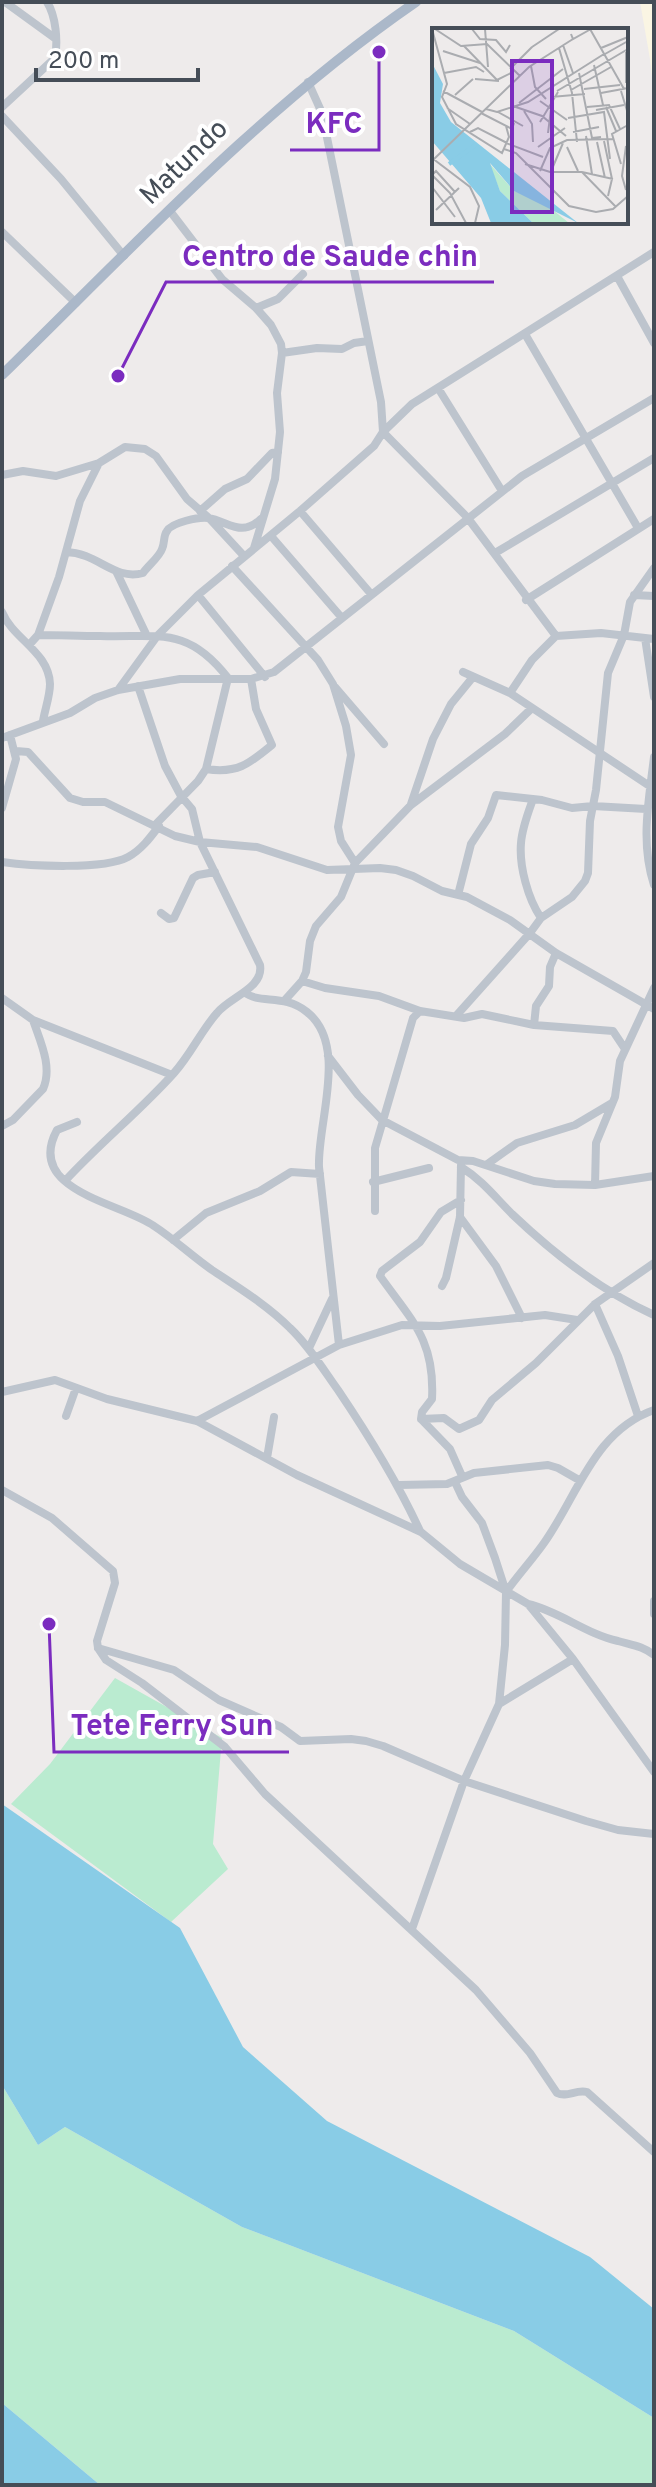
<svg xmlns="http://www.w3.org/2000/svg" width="656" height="2487" viewBox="0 0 656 2487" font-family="Overpass,sans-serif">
<rect width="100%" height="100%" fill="#eeebeb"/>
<!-- commercial -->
<path fill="#faf5e3" d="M640 2H654V95L650 59Z"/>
<!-- green -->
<path fill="#baebd0" d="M115 1678 222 1738 213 1844 228 1869 171 1922 11 1804 50 1764Z
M2 2085 38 2145 65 2127 242 2227 514 2331 654 2418V2485H100L2 2403Z"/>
<!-- water -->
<path fill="#89cce6" d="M2 1804 180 1928 243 2047 327 2121 590 2257 654 2309V2418L514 2331 242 2227 65 2127 38 2145 2 2085Z
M2 2403 100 2485H2Z"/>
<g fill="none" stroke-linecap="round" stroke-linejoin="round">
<!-- minor -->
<path stroke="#bdc4cd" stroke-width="8" d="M5 2 56 39
M308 82 322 113 381 402 383 432 467 517 556 636
M2 107 55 58C58 41 56 16 47 2
M2 116 61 179 124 256
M170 211 222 279 256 308 271 325 281 344 282 353 277 393 280 432 275 479 254 548
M2 232 76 303
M617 276 654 343
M256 308 278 299 303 274
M525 334 638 528
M282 353 317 348 342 349 354 343 368 341
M438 388 502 491
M2 475 23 471 56 476 99 463
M200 511 225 489 247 479 272 453 278 452
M300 511 371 594
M271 536 342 618
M66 552C98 553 114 581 143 573 148 566 160 556 162 549 165 543 163 536 167 531 172 522 199 517 208 518 228 521 241 538 261 519
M495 553 654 458
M232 566 318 660 333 684 346 726 351 755 338 827 341 841 355 863
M116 571 146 634
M198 595 265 677
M634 595 654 596
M526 600 654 519
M2 612C13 639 49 652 50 684 50 696 45 709 43 721
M38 635C59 635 79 636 100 636 158 638 187 625 228 678L206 769 198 781 156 824
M645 638 654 697
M29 645 38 635 59 577 80 501 99 463 125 447 145 449 156 456 187 499 209 518 244 556
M463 672 510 693 654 789
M335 687 384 744
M118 690 158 635 198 595 300 511 374 446 383 432 412 404 654 252
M510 693 532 660 556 636 601 633 654 639
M2 738 70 713 95 698 118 690 180 679H251L274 672 522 476 654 398
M16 751 28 752 70 798 83 802H105L175 836 200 842 257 847 327 870 380 868 396 870 413 876 442 891 467 897 510 920 556 953 654 1009
M654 757C649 800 640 842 654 885
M206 769C237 774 249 764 272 745L256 709 251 679
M533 799C528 813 522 828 521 843 519 866 528 899 541 918
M411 804 433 739 451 704 473 677
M2 808 16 759 10 735
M2 862C30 866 104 870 128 857 141 850 150 838 159 826
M458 895 471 844 488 818 496 795 542 800 572 808 593 806 646 809
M161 913 169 919 174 918 193 878 198 875 215 872
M302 981 325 988 379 996 420 1011 464 1018 482 1014 534 1025 613 1031 625 1049
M244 992C260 1005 283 993 307 1012 349 1045 317 1123 319 1167L339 1345
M2 998 33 1020 172 1075
M285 1000 302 981 306 972 310 941 316 926 341 897 355 863 411 805 505 734 532 708
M456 1016 530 933 541 918 572 897 585 881 588 873 590 821 596 790 608 673 624 635 630 602 654 568
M534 1025 536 1006 549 986 550 967 556 953
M328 1056 358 1095 382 1120 458 1160 473 1161 534 1181 555 1184 595 1185 654 1176
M77 1122 57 1130C24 1191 122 1203 154 1226 174 1239 192 1256 212 1270 239 1288 267 1305 290 1328 309 1346 323 1369 338 1390 369 1436 397 1481 420 1531
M2 1126 13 1120 43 1089C53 1067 40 1041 33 1020
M486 1165 517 1143 575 1125 612 1103
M461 1167C482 1180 495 1197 512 1214 554 1254 601 1291 654 1315
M65 1181C100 1143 140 1111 174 1073 191 1054 201 1031 217 1013 230 997 264 988 260 965L200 842 192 809 181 796 165 766 138 686
M373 1182 429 1168
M595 1185 596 1143 615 1097 620 1061 654 988
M461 1200 441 1212 420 1242 382 1271 380 1276C412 1321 435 1340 432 1399L422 1412 421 1419 450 1449 462 1476
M375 1211V1148L413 1018 420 1011
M460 1217 496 1266 522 1318
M173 1240 206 1213 260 1191 291 1172 320 1174
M442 1286 446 1278 460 1217 461 1165
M595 1304 618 1356 638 1416
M309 1348 332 1299
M2 1392 55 1380 107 1399 197 1421 297 1475 421 1532 460 1564 528 1604 573 1659 654 1772
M66 1416 76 1388
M421 1419 444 1418 459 1429 479 1420 492 1400 536 1363 595 1304 654 1263
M197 1421 339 1345 402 1325 440 1326 545 1315 577 1320
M267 1458 274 1417
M399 1485 447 1484 474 1473 548 1465 558 1468 579 1480
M2 1490 52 1518 113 1571 115 1583 97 1641 98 1648 106 1660 142 1683 225 1747 265 1794 476 1990 530 2053 557 2093C567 2098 576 2089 587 2092L654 2152
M506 1592C518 1575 532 1560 544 1543 578 1495 594 1431 654 1410
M654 1601V1614
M528 1604C559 1611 586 1634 618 1641 632 1645 643 1646 654 1655
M98 1648 174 1670 219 1700 281 1727 300 1741 351 1739 366 1741 383 1746 464 1781 586 1821 618 1830 654 1834
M499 1704 573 1659
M412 1929 464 1781 499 1704 505 1645 506 1592 495 1558 482 1523 462 1497 455 1482"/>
<!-- major -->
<path stroke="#abb8c9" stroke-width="10" d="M2 375C135 245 262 108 416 2"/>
</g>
<g text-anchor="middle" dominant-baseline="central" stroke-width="8" stroke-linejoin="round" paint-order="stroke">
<!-- street labels -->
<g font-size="28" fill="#454d57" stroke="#fff">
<text transform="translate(185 163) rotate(-44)">Matundo</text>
</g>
</g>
<!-- overview -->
<g transform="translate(432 28)">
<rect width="196" height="196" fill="#eeebeb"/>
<path d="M57 135 82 163 111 174 137 195H101L68 163Z" fill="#baebd0"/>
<path d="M0 35 11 56 8 75 19 94 146 195 82 163 58 135 68 163 101 195H59L49 170 0 113Z" fill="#89cce6"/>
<path fill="none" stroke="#89cce6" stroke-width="4" d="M17 136 45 116"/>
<path fill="none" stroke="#aaacb0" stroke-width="2" d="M0 1 15 56 10 69 24 96 70 125 77 109 74 98M3 1 29 18 55 16 88 48M40 1 48 11 64 12 74 24 78 17M53 1 56 39M158 1 192 61M139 6 141 11 159 1M131 17 141 45M32 18 65 52 79 45M100 19 127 1M127 20 140 65 145 114M169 20 196 9M11 23 48 35M173 26 196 13M162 37 171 77M99 38 103 59 114 71M78 41 100 19M12 45 44 39 52 44M147 45 160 110 169 109M43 51 67 53M194 55V24M152 61 188 57M139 62 179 39M11 63 50 84M125 63 196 21M189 63 196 86M169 65 196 60M23 67 41 51M119 69 153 66M108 73 135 92M87 75 131 41M81 78 110 88 134 108M155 79 177 77 188 101M174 79 184 103M15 80 38 96M54 81 65 84 96 74 172 26M164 82 192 77M92 83 100 96 101 114M66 84 91 98M49 85 80 101 82 95M136 90 172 84 178 131M108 94 126 64M38 104 46 100 75 115M141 104 167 99M116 105 119 81M154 108 160 146M172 113 180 151 176 168M165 114 173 150M74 115 111 129M194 118 190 148 194 162M106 119 133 100M135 119 146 143M72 121 84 125 137 178 164 184 181 181 196 168M0 130 38 159 47 178 43 195M0 133 97 39 141 11M93 136 118 144H150L184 179M189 136 180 106 196 97M120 141 131 115M108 143 118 120 135 112 182 111M150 144 181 151M0 147 18 165 34 195M0 147 4 143 23 164M0 159 23 189M4 182 27 160"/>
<path fill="#7b2cbf" fill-opacity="0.15" stroke="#7b2cbf" stroke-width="4" d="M80 33H120V184H80Z"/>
<rect width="196" height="196" fill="none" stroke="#454d57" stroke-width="4"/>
</g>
<!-- callouts -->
<path fill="none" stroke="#7b2cbf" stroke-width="3" d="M379 52L379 150H290M118 376L166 282H494M49 1624L54 1752H289"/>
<g fill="#7b2cbf" stroke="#fff" stroke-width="3">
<circle cx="379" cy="52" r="8"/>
<circle cx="118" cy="376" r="8"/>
<circle cx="49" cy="1624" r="8"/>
</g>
<g font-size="30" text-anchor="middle" font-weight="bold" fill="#7b2cbf" stroke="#fff" stroke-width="8" stroke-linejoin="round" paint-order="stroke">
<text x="334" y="133">KFC</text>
<text x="330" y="266">Centro de Saude chin</text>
<text x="172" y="1735">Tete Ferry Sun</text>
</g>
<!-- border -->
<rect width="656" height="2487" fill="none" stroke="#454d57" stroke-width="8"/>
<!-- scale -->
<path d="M36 68v12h162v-12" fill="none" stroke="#454d57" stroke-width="4"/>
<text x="48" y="68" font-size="24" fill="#454d57" stroke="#ffffff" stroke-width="6" paint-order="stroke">200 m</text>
</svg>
